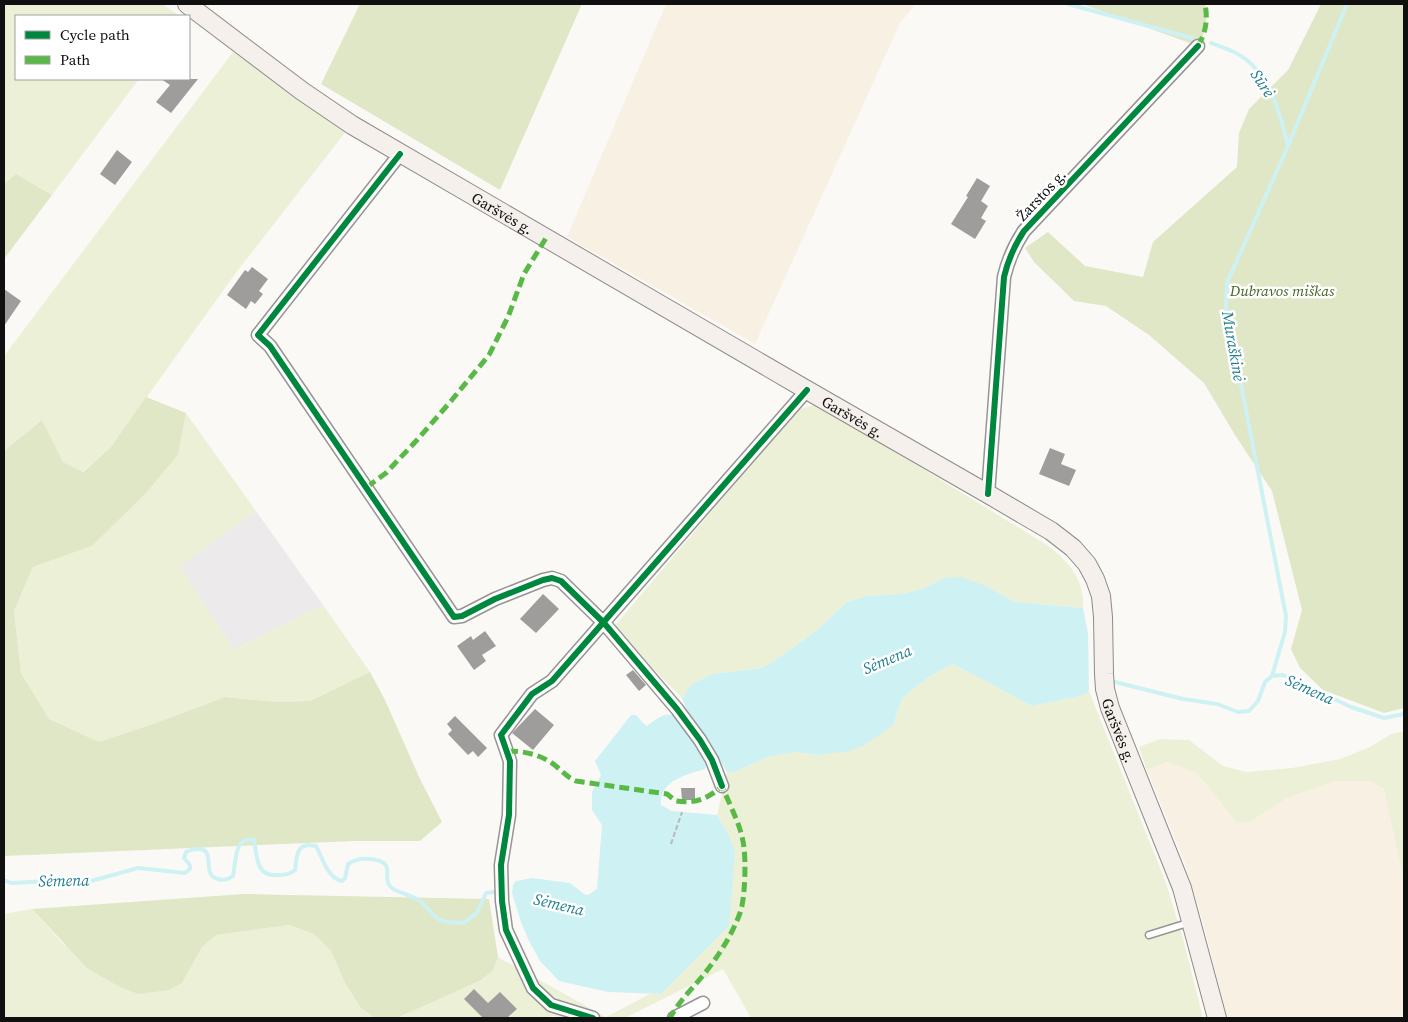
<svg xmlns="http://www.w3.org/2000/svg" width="1408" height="1022" viewBox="0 0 1408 1022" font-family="'Source Serif 4',serif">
<rect width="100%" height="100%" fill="#fbf9f6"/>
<!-- industrial -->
<path fill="#edeaec" d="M256 511 323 605 234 650 179 567Z"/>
<!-- farmland -->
<path fill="#f7f0e3" d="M666 4H916L900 23 755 344 567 237Z
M1167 762 1197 773 1236 822 1248 823 1287 798 1335 781H1370L1384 789 1404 883V1018H1227L1204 926 1185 863 1147 770Z"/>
<!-- green -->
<path fill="#ecf0d7" d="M4 4H162L180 16H16V79H139L52 195 16 174 4 184Z
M233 52 347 130 235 274 111 447 82 472 63 462 42 420 4 451V356Z
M817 404 1047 545C1068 561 1085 580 1083 608L1015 602 984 585 944 578 922 589 901 594 867 596 847 602 816 631 773 662 761 668 713 674 693 683 682 698 613 628 797 410Z
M186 413 256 511 180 567 234 650 323 605 370 672 310 701 278 702 225 697 156 723 99 742 49 719 21 673 14 611 33 567 92 546 146 493 178 455Z
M953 664 1032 706 1081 696 1089 691 1166 883 1183 939 1203 1018H751L723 969 625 1018H575L551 1016 550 1018H393L400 1017 493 970 498 957 606 1017 650 994H661L727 832 717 815 727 772H734L768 757 795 752 819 755 893 725 902 698 930 676Z
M1404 731V883L1384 789 1370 781H1335L1287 798 1248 823 1236 822 1197 773 1167 762 1147 770 1139 747 1160 739 1189 740 1223 766 1246 772 1292 768 1340 759 1370 747 1391 734Z
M32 909 64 945 182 983 202 947 216 935 289 925 314 934 331 951 345 983 361 1008 375 1018H4V914Z"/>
<!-- forest -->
<path fill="#dfe7c6" d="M360 4H582L500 190 321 84Z
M1082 4H1205C1208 20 1206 32 1198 46Z
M1321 4H1404V708L1384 713 1323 690 1300 668 1291 649 1302 610 1272 491 1235 435 1204 383 1149 335 1106 306 1074 301 1034 262 1025 248 1048 232 1085 266 1143 277 1153 242 1237 167 1239 133 1249 109 1288 70Z
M16 174 52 195 4 259V184Z
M146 397 186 413 178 455 146 493 92 546 33 567 14 611 21 673 49 719 99 742 156 723 225 697 278 702 310 701 370 672 385 700 420 779 442 822 420 841H353L4 856V451L42 420 63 462 83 472 111 447Z
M244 894 489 899 498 957 493 970 481 980 399 1017 393 1018H375L361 1008 345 983 331 951 314 934 289 925 216 935 202 947 182 983 169 990 138 994 118 986 87 968 32 909Z"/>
<!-- water -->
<path fill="#cef1f4" d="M960 577 984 585 1015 602 1083 608 1088 633 1089 691 1081 696 1032 706 953 664 930 676 902 698 893 725 863 746 848 751 819 755 795 752 768 757 734 772H727L698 725 689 715 682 698 693 683 713 674 761 668 773 662 816 631 847 602 867 596 901 594 922 589 944 578Z
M631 715H636L643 723 647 726C654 721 663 712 672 715 684 718 701 752 708 763L705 769C688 774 658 781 661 805L672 811 717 815 727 832 735 851 729 926 661 994 608 992 559 981 540 961 528 939 520 919 512 893 513 885 516 881 532 878 570 883 584 894 588 895 597 889 602 825 592 810V792L601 775 595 761Z"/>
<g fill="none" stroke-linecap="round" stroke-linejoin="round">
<!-- stream -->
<path stroke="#cef1f4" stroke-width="4" d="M1068 4 1192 38
M1211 43C1219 46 1228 49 1236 53 1269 70 1280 113 1288 146
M1272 676 1285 632 1286 616 1226 307 1227 283 1288 146 1347 4
M1115 682 1183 699 1217 704 1238 712 1249 711 1258 701 1265 682 1272 676 1283 675 1351 707 1384 718 1404 714
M4 880 11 883 51 881 77 877 91 881 138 868 185 873 190 869V865L184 858 186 852C190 850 192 849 197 849 218 848 200 875 218 879 224 881 229 879 233 876 236 863 234 835 254 840 257 855 256 877 276 875 284 875 289 875 295 870 297 855 296 842 316 846 322 857 328 879 342 881L345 878 348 864C355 859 361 858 370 859 400 862 379 878 392 888 400 894 412 895 420 901 427 906 432 916 440 920 446 923 457 922 463 923L477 913 486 893 494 892"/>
</g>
<!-- building -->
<path fill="#9f9d9b" d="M161 79H198L171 113 156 102 170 85Z
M117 150 132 162 115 185 100 174Z
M977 178 990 186 981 201 988 206 981 218 986 221 975 239 951 224 968 197 966 196Z
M252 267 268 279 259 291 263 294 255 304 251 301 246 309 227 295 245 270 248 272Z
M4 289 21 301 4 326Z
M1050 448 1065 454 1061 464 1076 470 1069 486 1039 474Z
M543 594 559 609 536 633 520 619Z
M485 631 496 646 482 655 486 661 474 670 457 646 471 636 473 640Z
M633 670 646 685 639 691 626 675Z
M535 709 554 725 533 750 512 733Z
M455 716 487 748 478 757 473 751 468 755 448 734 452 730 447 724Z
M681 788H695V800H682Z
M474 989 488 1003 500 992 517 1009 507 1018H483L464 999Z"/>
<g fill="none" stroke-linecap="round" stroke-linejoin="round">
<!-- service casing -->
<g stroke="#969594" stroke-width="9">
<path id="service" d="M1149 935 1191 922"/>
</g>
<!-- minor casing -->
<g stroke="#969594" stroke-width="15">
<path id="minor" d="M400 154 258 335 270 346 454 617 462 616 495 599 543 580 552 578 561 581 604 623 677 709 700 740 712 760 722 786
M988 494 1004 277C1008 260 1014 246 1024 231L1198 46
M593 1018 551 1005 533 988 506 930 502 901 501 865 509 815 510 761 501 735 532 694 552 681 807 390
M674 1018 703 1003"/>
</g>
<!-- secondary casing -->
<g stroke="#8c8c8a" stroke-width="20">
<g id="secondary">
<path id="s1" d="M187 4 302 91 352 125 807 390 988 494 1051 531 1073 548 1087 564 1095 579 1101 596 1103 617 1104 674 1105 689 1110 708 1182 888 1217 1018"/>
</g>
</g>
<!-- path -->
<path stroke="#b9b8b8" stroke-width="2" stroke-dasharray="5 2.5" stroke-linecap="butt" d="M671 844 682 812"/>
<!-- service -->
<use href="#service" stroke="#fefefe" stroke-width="6"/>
<!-- minor -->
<use href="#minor" stroke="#fefefe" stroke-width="12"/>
<!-- secondary -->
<use href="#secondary" stroke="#f5f0eb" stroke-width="18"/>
<!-- quiet -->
<path stroke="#58b947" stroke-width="5" stroke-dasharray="10 5" stroke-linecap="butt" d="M1198 46C1206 32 1208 20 1205 4
M367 487 386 473 417 440 451 401 489 355 508 317 524 274 546 238
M508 751C525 751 543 755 557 767 564 773 567 777 576 781L667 794 676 801C694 804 708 799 722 786 730 806 742 827 744 848 746 863 745 900 740 913 732 935 719 955 705 973 693 988 679 1001 670 1018"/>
<!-- cycleway casing -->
<g stroke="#fff" stroke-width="9">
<path id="cycleway" d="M400 154 258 335 270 346 454 617 462 616 495 599 543 580 552 578 561 581 604 623 677 709 700 740 712 760 722 786
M988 494 1004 277C1008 260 1014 246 1024 231L1198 46
M593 1018 551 1005 533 988 506 930 502 901 501 865 509 815 510 761 501 735 532 694 552 681 807 390"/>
</g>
<!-- cycleway -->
<use href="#cycleway" stroke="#00873e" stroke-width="6"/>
</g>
<g text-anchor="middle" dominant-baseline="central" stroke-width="5" stroke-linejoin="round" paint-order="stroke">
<!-- street labels -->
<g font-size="15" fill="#101010" stroke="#fff">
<text transform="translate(1041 195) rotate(-47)">Žarstos g.</text>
<text stroke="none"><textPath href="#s1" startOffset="379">Garšvės g.</textPath></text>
<text stroke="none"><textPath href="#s1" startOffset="784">Garšvės g.</textPath></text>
<text stroke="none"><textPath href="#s1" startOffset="1234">Garšvės g.</textPath></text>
</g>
<!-- park labels -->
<g font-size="15" font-style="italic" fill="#436523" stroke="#fff">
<text x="1282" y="290">Dubravos miškas</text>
</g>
<!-- water labels -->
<g font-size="16" font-style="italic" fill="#1e7d8e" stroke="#fff">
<text transform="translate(1263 83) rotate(57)">Sūrė</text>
<text transform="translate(1234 346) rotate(80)">Muraškinė</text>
<text transform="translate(887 659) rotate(-23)">Sėmena</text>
<text transform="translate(1310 689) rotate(24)">Sėmena</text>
<text transform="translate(64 880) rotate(-1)">Sėmena</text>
<text transform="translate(559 904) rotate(13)">Sėmena</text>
</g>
</g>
<!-- border -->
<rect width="1408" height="1022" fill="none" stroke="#101010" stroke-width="10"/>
<!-- legend -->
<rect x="15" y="15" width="175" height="65" fill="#ffffff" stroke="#9f9f9f"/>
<rect x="25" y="31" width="25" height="8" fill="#00873e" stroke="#9f9f9f"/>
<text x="60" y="40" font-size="15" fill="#101010">Cycle path</text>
<rect x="25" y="56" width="25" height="8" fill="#58b947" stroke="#9f9f9f"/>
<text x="60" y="65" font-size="15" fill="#101010">Path</text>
</svg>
